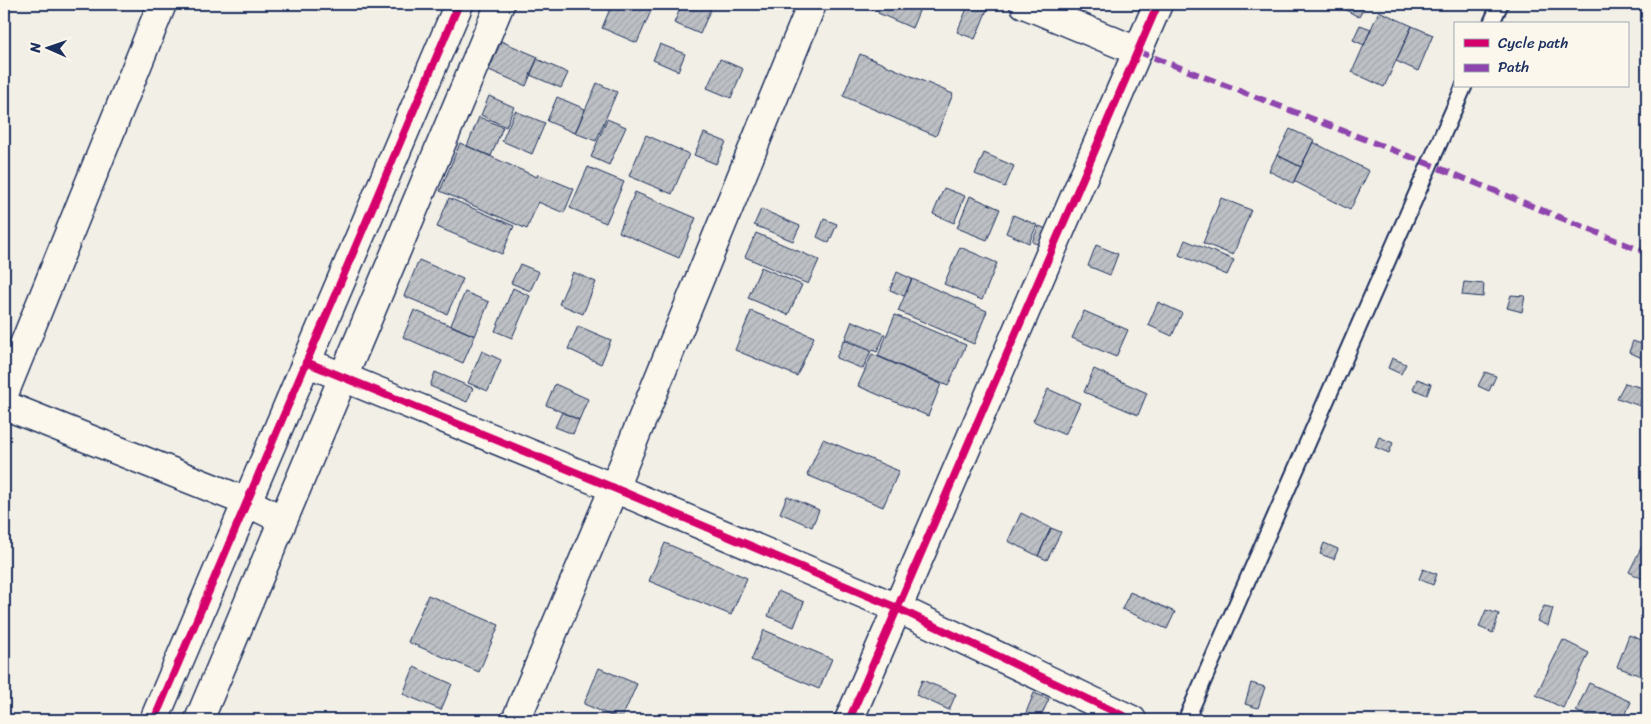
<svg xmlns="http://www.w3.org/2000/svg" width="1651" height="724" viewBox="0 0 1651 724" font-family="Sriracha,sans-serif">
<defs>
<pattern id="building-hatch" width="6" height="6" patternUnits="userSpaceOnUse" patternTransform="scale(1.25)"><rect width="6" height="6" fill="#bdc0c4"/><path d="M-1 1l2-2M0 6l6-6M5 7l2-2" fill="none" stroke="#a2a5ab"/></pattern>
</defs>
<rect width="100%" height="100%" fill="#f2efe6"/>
<filter id="ink" filterUnits="userSpaceOnUse"><feTurbulence type="fractalNoise" baseFrequency=".02" numOctaves="2"/><feDisplacementMap in="SourceGraphic" scale="10" xChannelSelector="R" yChannelSelector="G"/><feConvolveMatrix kernelMatrix="1 2 1 2 8 2 1 2 1" color-interpolation-filters="sRGB"/></filter>
<g filter="url(#ink)">
<!-- building -->
<path fill="url(#building-hatch)" stroke="#1b2f5e" d="M612 4H654L637 43 602 28Z
M682 4H706L712 6 700 34 674 23Z
M857 4H874L872 10Z
M882 4H922L912 28 878 13Z
M969 4 989 5 975 39 957 32Z
M1340 4H1366L1359 17 1338 6Z
M1379 11 1412 26 1384 87 1352 72Z
M1360 25 1371 29 1364 45 1353 40Z
M1412 26 1433 35 1418 71 1396 61Z
M501 41 538 57 526 86 489 70Z
M660 44 685 54 678 71 653 60Z
M860 54 953 94 936 136 843 96Z
M537 59 568 73 561 88 530 75Z
M720 59 743 69 731 98 707 88Z
M597 83 617 92 596 141 575 133Z
M489 96 514 107 506 127 481 115Z
M557 97 585 109 575 133 547 121Z
M515 111 545 123 532 154 502 141Z
M479 117 503 127 491 156 467 146Z
M607 119 626 127 609 165 591 157Z
M1290 129 1314 140 1301 167 1277 155Z
M704 133 726 142 716 164 694 155Z
M646 135 689 154 672 194 629 176Z
M1313 142 1369 171 1350 210 1294 181Z
M460 143 537 177 538 174 574 189 564 213 538 202 527 229 440 191Z
M984 153 1014 166 1005 187 975 174Z
M1277 155 1301 167 1293 183 1269 171Z
M588 167 624 182 606 223 570 208Z
M944 188 965 196 954 223 933 214Z
M635 192 696 218 679 258 619 232Z
M970 196 1000 209 987 240 957 228Z
M449 198 514 226 502 254 437 227Z
M1221 198 1251 210 1233 255 1203 243Z
M761 209 800 226 793 241 754 225Z
M1013 215 1037 225 1029 243 1006 233Z
M824 219 837 224 829 243 817 237Z
M1039 226 1049 230 1042 246 1032 242Z
M756 233 819 260 808 284 745 257Z
M1185 240 1234 260 1227 275 1179 255Z
M1096 245 1118 254 1110 275 1088 266Z
M960 247 997 263 982 300 944 284Z
M419 260 463 279 447 314 404 296Z
M520 264 539 272 530 291 511 283Z
M761 267 802 285 788 315 748 298Z
M573 272 596 282 583 314 559 304Z
M897 272 912 279 904 296 890 290Z
M912 279 987 311 974 344 898 311Z
M1464 282 1484 284 1483 297 1462 295Z
M513 288 530 296 512 338 495 331Z
M465 292 489 302 475 336 451 325Z
M1511 295 1525 296 1522 312 1507 308Z
M1158 302 1182 313 1172 336 1148 325Z
M414 310 475 336 463 363 403 337Z
M751 311 814 337 797 376 735 350Z
M1084 311 1128 330 1116 357 1072 338Z
M895 315 966 345 948 386 878 356Z
M852 321 885 334 877 352 845 339Z
M578 326 611 340 601 364 568 349Z
M844 340 871 351 863 369 836 358Z
M1633 341 1647 346 1646 360 1629 352Z
M482 351 501 360 488 391 468 383Z
M872 354 941 384 928 416 858 386Z
M1392 358 1406 364 1401 374 1388 368Z
M1094 369 1147 393 1138 415 1084 392Z
M435 372 473 388 467 402 430 386Z
M1485 372 1496 376 1489 391 1478 386Z
M1417 379 1431 384 1427 395 1413 389Z
M1625 383 1643 388 1640 406 1617 398Z
M555 384 588 399 579 420 546 405Z
M1048 389 1080 403 1065 435 1033 421Z
M562 412 579 420 573 434 555 427Z
M1379 437 1393 443 1389 453 1375 447Z
M823 439 899 471 883 507 807 475Z
M787 496 819 510 812 527 780 513Z
M1021 513 1051 528 1038 556 1008 541Z
M1051 528 1061 532 1047 560 1038 556Z
M665 543 747 578 731 615 649 581Z
M1324 543 1338 549 1334 559 1320 554Z
M1642 546 1647 549V581L1629 572Z
M1423 569 1437 574 1433 585 1419 579Z
M778 591 804 602 794 627 768 616Z
M1130 592 1175 612 1167 629 1122 609Z
M428 595 499 625 479 672 408 642Z
M1544 606 1553 608 1548 626 1537 621Z
M1486 610 1499 614 1493 633 1479 627Z
M764 630 832 659 819 689 751 660Z
M1629 635 1647 642V660L1641 676 1617 667Z
M1563 640 1589 653 1563 708 1536 695Z
M414 667 452 684 441 710 403 694Z
M599 668 637 684 621 720 584 704Z
M922 680 956 694 949 710 916 695Z
M1251 683 1265 687 1258 708 1245 704Z
M1589 683 1631 702 1623 720H1594L1576 711Z
M1034 693 1049 699 1039 720H1023Z"/>
<g fill="none" stroke-linecap="round" stroke-linejoin="round">
<!-- lane casing -->
<g stroke="#1b2f5e" stroke-width="19">
<path id="lane" d="M1491 24 1500 4
M1186 720 1464 86"/>
</g>
<!-- street casing -->
<g stroke="#1b2f5e" stroke-width="31">
<path id="street" d="M1024 4 1137 51
M306 362 614 488 897 608 1132 720
M4 394 162 4
M4 405 247 502 283 520
M154 720 459 4
M199 720 500 4
M516 720 614 488 812 4
M849 720 1158 4"/>
</g>
<!-- lane -->
<use href="#lane" stroke="#fbf7ec" stroke-width="15"/>
<!-- street -->
<use href="#street" stroke="#fbf7ec" stroke-width="28"/>
<!-- quiet -->
<path stroke="#8e44ad" stroke-width="6" stroke-dasharray="12 6" stroke-linecap="butt" d="M1137 51 1429 164 1647 253"/>
<!-- cycleway casing -->
<g stroke="#fbf7ec" stroke-width="11">
<path id="cycleway" d="M306 362 614 488 897 608 1132 720
M154 720 459 4
M849 720 1158 4"/>
</g>
<!-- cycleway -->
<use href="#cycleway" stroke="#d6006c" stroke-width="8"/>
</g>
</g>
<!-- margin -->
<rect width="1651" height="724" fill="none" stroke="#fbf7ec" stroke-width="20"/>
<rect x="10" y="10" width="1631" height="704" fill="none" stroke="#1b2f5e" stroke-width="2" filter="url(#ink)"/>
<!-- legend -->
<rect x="1454" y="22" width="175" height="65" fill="#fbf7ec" stroke="#a1a7b3"/>
<rect x="1464" y="39" width="25" height="8" fill="#d6006c" stroke="#a1a7b3"/>
<text x="1498" y="48" font-size="15" fill="#1b2f5e">Cycle path</text>
<rect x="1464" y="64" width="25" height="8" fill="#8e44ad" stroke="#a1a7b3"/>
<text x="1498" y="72" font-size="15" fill="#1b2f5e">Path</text>
<!-- north arrow -->
<g transform="translate(48 48) rotate(272)" stroke="#fbf7ec" stroke-width="4" paint-order="stroke">
<path d="M0-4L9 19L0 12L-9 19Z" fill="#1b2f5e"/>
<text y="-8" font-size="14" font-weight="bold" text-anchor="middle" fill="#1b2f5e">N</text>
</g>
</svg>
